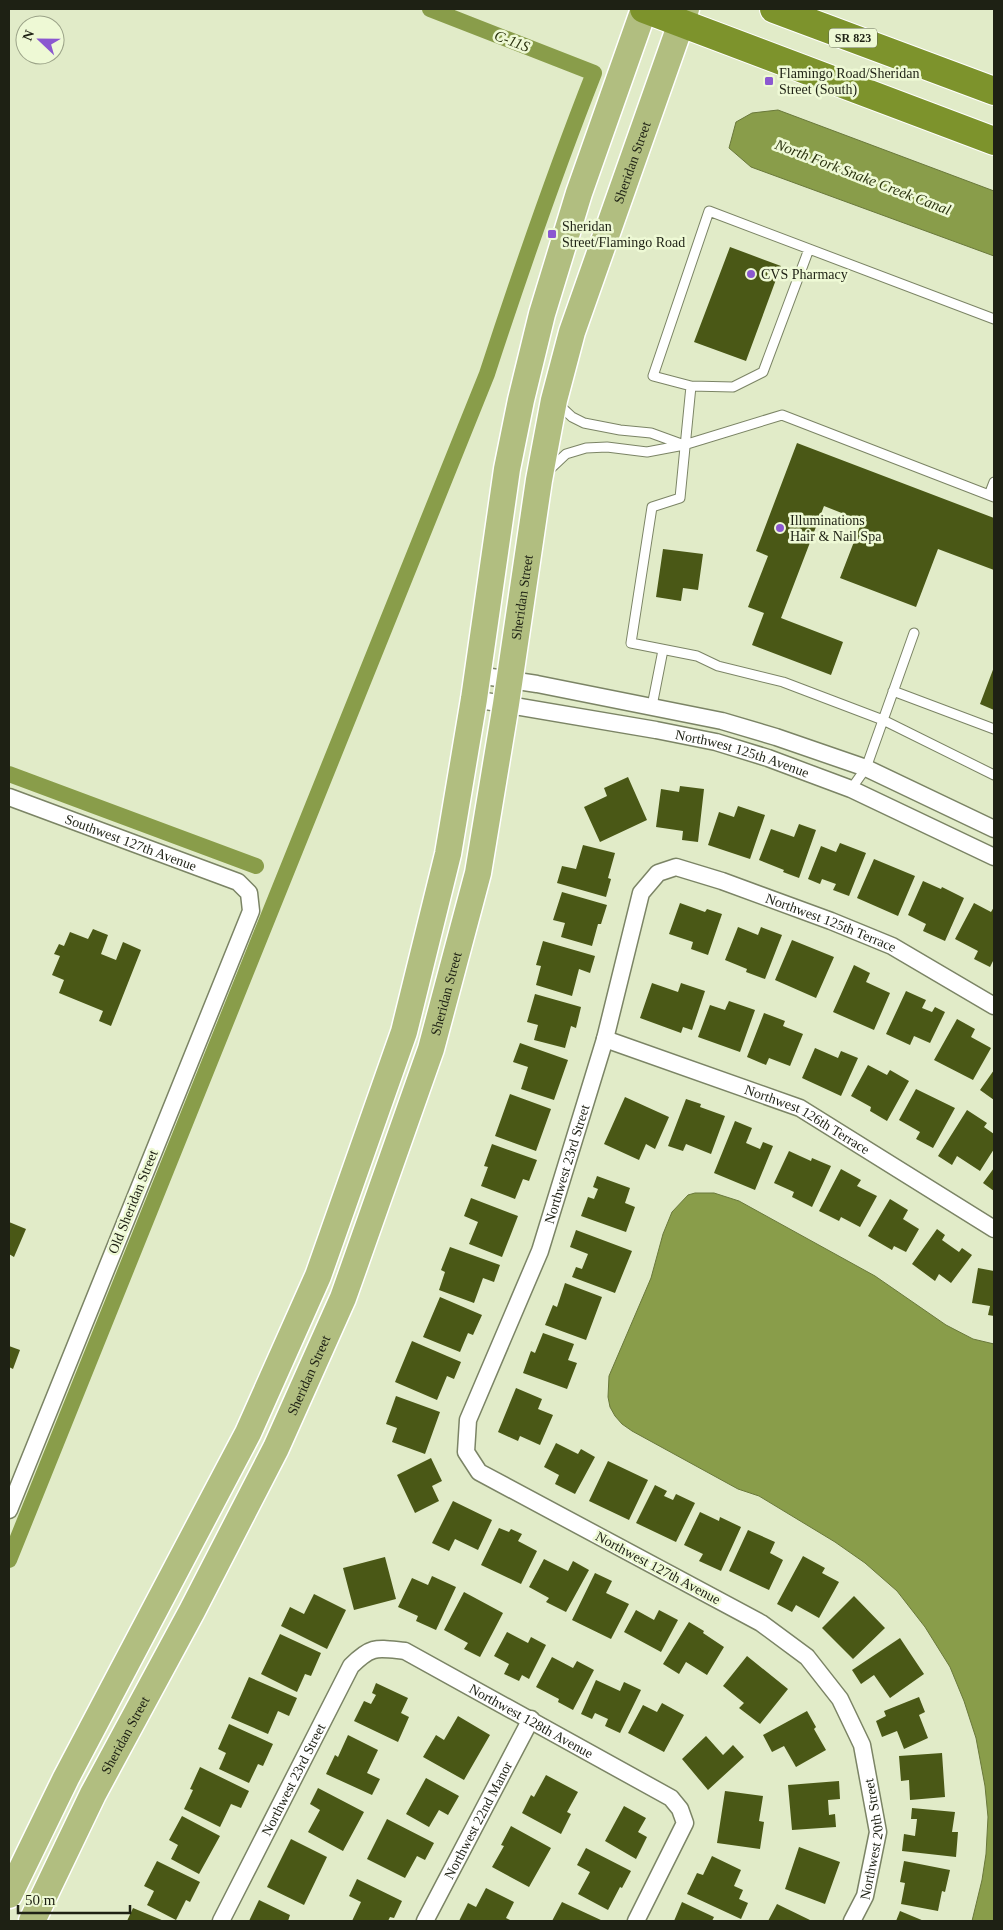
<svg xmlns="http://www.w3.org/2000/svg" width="1003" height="1930" viewBox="0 0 1003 1930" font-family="Georgia,serif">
<rect width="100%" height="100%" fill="#e1ebc8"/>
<!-- water -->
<path fill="#899d4a" stroke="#69783a" d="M778 110 994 191V256L751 167 729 148 736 122 752 113Z
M695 1193H714L739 1201 875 1276 946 1325 973 1339 994 1344V1921H972L982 1880 986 1854 988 1817 985 1786 976 1738 964 1701 950 1667 925 1627 897 1591 865 1563 835 1542 759 1496 738 1489 632 1431 622 1424 615 1416 610 1407 608 1397 609 1376 651 1278 663 1234 672 1212 688 1195Z"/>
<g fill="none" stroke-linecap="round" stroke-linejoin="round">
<!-- canal -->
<path stroke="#899d4a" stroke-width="16" d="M9 774 256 866
M9 1560 487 374C520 273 555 172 594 73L430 9"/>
</g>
<!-- building -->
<path fill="#4a5816" d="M730 247 781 266 746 361 694 342Z
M797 443 994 518V570L938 549 916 607 840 578 862 521 824 506 781 618 843 642 831 675 752 645 764 613 748 607 768 556 756 551Z
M663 549 703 554 698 590 683 588 681 601 656 597Z
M994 667V710L980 704Z
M628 777 647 820 600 842 584 807 607 796 604 788Z
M680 786 704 789 698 842 682 840 683 831 656 827 661 789 679 792Z
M738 806 765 815 750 859 708 845 719 812 734 817Z
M799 824 816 830 799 878 783 872 784 870 759 860 771 829 794 837Z
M840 843 866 853 849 896 833 890 836 884 822 879 820 884 808 879 821 846 836 852Z
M583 845 615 853 608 878 611 879 606 897 557 883 562 866 576 869Z
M874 859 915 876 898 916 857 898Z
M923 881 941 889 942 887 964 898 945 941 923 931 926 924 908 915Z
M562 892 607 905 601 924H598L592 946 561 937 565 923 553 920Z
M680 903 705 912 707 909 722 914 708 955 691 949 693 942 669 934Z
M974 903 991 912 994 907V959L990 967 974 959 978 951 955 939Z
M738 927 758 935 761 927 782 935 765 979 746 972 747 969 725 960Z
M93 929 108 935 101 954 116 960 123 942 141 950 111 1026 99 1021 103 1011 59 993 64 980 52 975 60 956 54 954 59 944 64 946 70 932 88 939Z
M792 940 834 957 816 998 775 980Z
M543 941 595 956 590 973 579 969 572 996 536 985 541 966 536 965Z
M854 965 870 973 866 982 890 993 874 1030 833 1012Z
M652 983 678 992 681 983 705 991 692 1030 683 1027 681 1033 640 1018Z
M906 991 926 1000 922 1008 932 1012 935 1007 945 1012 930 1043 914 1036 910 1045 886 1034Z
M535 994 581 1007 576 1028 571 1026 565 1048 534 1040 538 1025 527 1022Z
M729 1001 755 1010 740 1052 698 1037 710 1005 725 1010Z
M764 1013 785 1021 783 1026 803 1034 790 1066 769 1058 766 1065 747 1057Z
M957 1019 975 1029 971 1037 991 1048 973 1080 934 1060Z
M520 1043 568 1060 554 1100 521 1089 528 1067 513 1062Z
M815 1048 838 1058 841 1051 858 1058 841 1096 802 1078Z
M868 1065 887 1075 890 1070 909 1081 887 1121 870 1111 871 1107 851 1096Z
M994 1070V1100L980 1090Z
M916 1089 955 1108 933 1148 916 1139 920 1132 899 1120Z
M510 1094 551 1109 536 1151 495 1136Z
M625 1097 669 1117 655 1149 646 1144 639 1160 604 1144Z
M686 1099 701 1104 700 1107 725 1116 711 1154 686 1144 683 1151 668 1146Z
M967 1110 987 1123 984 1127 994 1134V1149L980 1171 957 1156 952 1165 938 1156Z
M735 1121 752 1128 746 1143 760 1149 763 1142 773 1146 755 1190 714 1173Z
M492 1144 537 1160 529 1181 523 1179 515 1199 481 1186 488 1167 484 1166Z
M789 1151 811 1161 812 1158 831 1166 812 1207 792 1197 794 1192 774 1183Z
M994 1168V1191L983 1183Z
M841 1169 861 1180 857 1186 877 1196 860 1227 841 1217 839 1221 819 1211Z
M597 1176 630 1188 625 1203 635 1207 626 1232 581 1216 588 1197 594 1199 598 1189 593 1187Z
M471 1198 518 1216 502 1257 469 1244 478 1222 464 1216Z
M890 1199 908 1210 903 1219 919 1229 906 1252 894 1246 892 1250 868 1236Z
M9 1222 26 1229 14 1257 9 1254Z
M937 1229 945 1235 942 1240 959 1252 962 1248 972 1255 951 1283 939 1274 935 1281 912 1264Z
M576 1230 632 1251 615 1293 572 1277 576 1267 582 1269 588 1254 570 1247Z
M450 1247 500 1265 494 1282 483 1278 474 1303 439 1290 445 1272 441 1270Z
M978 1268 994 1271V1316L988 1315 990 1306 972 1303Z
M565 1283 602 1297 586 1340 545 1325 553 1305 557 1307Z
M440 1297 482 1315 473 1335 468 1333 460 1352 423 1337Z
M543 1333 574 1344 568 1360 577 1363 567 1389 523 1373 531 1351 535 1353Z
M412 1341 461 1362 454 1379 447 1376 437 1400 395 1382Z
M9 1346 20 1350 13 1369 9 1367Z
M516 1388 542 1399 538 1409 553 1415 540 1445 520 1436 518 1441 498 1432Z
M396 1396 440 1412 425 1454 392 1442 397 1428 386 1424Z
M556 1443 578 1454 581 1449 595 1457 575 1494 555 1484 559 1475 544 1467Z
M431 1458 442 1481 432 1486 439 1501 415 1513 397 1475Z
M608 1461 648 1480 629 1520 589 1501Z
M655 1485 667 1491 664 1496 673 1500 676 1494 695 1503 676 1542 636 1523Z
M453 1501 492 1520 478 1550 455 1539 449 1551 432 1543Z
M700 1512 719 1521 720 1517 741 1527 721 1571 699 1561 703 1554 684 1545Z
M499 1528 509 1532 511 1529 522 1534 518 1541 537 1551 521 1584 481 1565Z
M748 1530 775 1542 770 1553 783 1560 769 1590 729 1571Z
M803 1556 825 1568 822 1573 839 1582 819 1618 796 1605 792 1612 777 1604Z
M385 1557 396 1599 354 1610 343 1568Z
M544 1559 568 1571 573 1561 589 1570 566 1612 546 1602 549 1598 529 1587Z
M595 1573 612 1581 606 1593 629 1604 611 1639 572 1620Z
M432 1576 456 1587 436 1630 416 1621 418 1616 398 1607 412 1578 428 1585Z
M464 1592 503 1613 480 1657 464 1649 468 1643 444 1630Z
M314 1594 346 1610 327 1649 281 1626 290 1607 304 1614Z
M854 1596 885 1628 853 1659 822 1628Z
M636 1610 654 1620 659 1610 678 1620 661 1652 624 1632Z
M689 1622 704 1631 703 1633 724 1647 707 1675 686 1662 679 1674 663 1664Z
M507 1632 528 1643 531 1637 546 1645 529 1679 522 1675 519 1681 504 1674 509 1664 494 1656Z
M280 1634 321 1653 311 1676 305 1674 297 1692 261 1674Z
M900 1638 924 1674 890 1698 874 1675 861 1684 852 1670Z
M747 1656 788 1689 760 1724 739 1708 744 1703 723 1686Z
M552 1657 573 1668 577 1661 594 1670 573 1710 558 1702 559 1699 536 1687Z
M249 1677 297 1698 289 1716 278 1711 268 1734 231 1718Z
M596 1680 620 1691 624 1682 641 1690 620 1733 605 1726 608 1719 595 1713 592 1719 581 1714Z
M376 1683 408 1698 401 1713 409 1717 398 1742 354 1721 364 1701 371 1704 376 1695 372 1693Z
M919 1697 925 1712 919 1715 928 1738 904 1749 897 1731 882 1737 876 1721 886 1716 884 1711Z
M662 1703 684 1715 664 1752 628 1733 643 1705 657 1712Z
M807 1711 816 1727 814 1729 826 1750 796 1767 784 1746 772 1752 763 1735Z
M458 1716 490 1735 464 1780 423 1757 436 1735 444 1740Z
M229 1724 273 1744 263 1766 258 1764 249 1783 219 1769 226 1753 218 1749Z
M348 1735 378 1750 367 1773 380 1779 372 1795 326 1774 335 1755 338 1757Z
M706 1736 723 1755 733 1745 744 1757 708 1790 682 1759Z
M942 1753 945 1797 910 1800 909 1780 901 1781 899 1756Z
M200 1767 249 1791 241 1808 231 1804 220 1827 184 1809 193 1790 190 1789Z
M546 1775 578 1792 567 1812 571 1814 561 1834 522 1813 531 1795 534 1797Z
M426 1778 459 1796 448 1815 439 1810 429 1827 406 1814Z
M839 1781 840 1799 828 1800 829 1815 835 1814 836 1827 792 1830 788 1785Z
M318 1788 364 1812 343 1851 308 1832 320 1810 310 1804Z
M725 1791 763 1796 759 1821 764 1822 760 1849 717 1843Z
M624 1806 646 1818 638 1832 647 1837 636 1859 605 1841Z
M912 1808 955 1812 952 1832H958L956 1857 902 1851 904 1834 915 1836 917 1819H911Z
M182 1816 220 1836 199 1874 171 1859 178 1845 169 1840Z
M387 1819 434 1843 425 1860 417 1856 405 1878 367 1859Z
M511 1826 551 1848 529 1887 492 1867 504 1846 501 1845Z
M291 1839 327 1857 304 1905 267 1887Z
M799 1847 840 1862 825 1904 785 1889Z
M586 1848 631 1871 622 1888 620 1887 608 1910 578 1894 590 1872 577 1865Z
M712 1856 741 1870 734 1886 743 1890 739 1899 748 1903 741 1919 687 1894 697 1873 703 1875Z
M157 1861 200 1882 190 1902 186 1900 176 1920 147 1905 154 1891 144 1886Z
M904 1861 950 1870 945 1892 942 1891 938 1911 901 1904 905 1883 900 1882Z
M357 1879 402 1901 394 1918 390 1917 388 1921H352L361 1902 349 1896Z
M486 1888 514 1902 506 1918 512 1921H459L468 1903 476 1907Z
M259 1900 290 1915 288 1921H249Z
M562 1902 603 1921H552Z
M682 1902 714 1917 712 1921H674Z
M777 1904 812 1921H768Z
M133 1908 164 1921H127Z
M900 1911 924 1921H896Z"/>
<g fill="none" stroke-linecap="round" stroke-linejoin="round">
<!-- lane casing -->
<g stroke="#7b8465" stroke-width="11">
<path id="lane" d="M809 249 763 372 733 387 691 386 653 376 709 211 994 319
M691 386 680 498 652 507 631 643 697 656 718 666 783 682 883 720 994 775
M557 403 572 417 584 423 620 430 651 433 684 445
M548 471 566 454 586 448 607 447 647 452 684 445 782 415 994 497
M989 495 994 482
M893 691 994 729
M652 706 663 650
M851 789 866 768 914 633"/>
</g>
<!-- street casing -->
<g stroke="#7b8465" stroke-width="19">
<g id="street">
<path d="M478 675 537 684 722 721 776 737 866 768 994 829"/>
<path id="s1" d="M474 699 656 730 716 742 768 758 851 789 994 857"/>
<path id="s2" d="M9 797 238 882 249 893 251 911 9 1510"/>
<path id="s3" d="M605 1039 800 1108 994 1229"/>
<path id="s4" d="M221 1921 351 1666C372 1645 377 1648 405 1651L671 1798 680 1809 685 1823 636 1921"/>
<path id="s5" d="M425 1921 531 1719"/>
<path id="s6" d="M852 1921 865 1896 878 1832 862 1745 840 1699 807 1657 761 1623 479 1472 466 1452 468 1420 540 1251 605 1039 641 893 658 873 676 867 722 881 831 921 892 946 994 1006"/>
</g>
</g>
<!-- primary casing -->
<g stroke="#fff" stroke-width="29">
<g id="primary">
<path d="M9 1895 66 1778 248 1433 318 1276 404 1032 448 854 474 699 507 469 521 400 542 314 579 193 644 9"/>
<path id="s7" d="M32 1921 93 1794 192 1611 276 1448 343 1298 431 1049 478 873 506 704 539 480 554 400 572 332 686 9"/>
</g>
</g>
<!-- highway casing -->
<g stroke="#fff" stroke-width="30">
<path id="highway" d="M644 9 994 141
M774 9 994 91"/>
</g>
<!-- lane -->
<use href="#lane" stroke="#fff" stroke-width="9"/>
<!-- street -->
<use href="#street" stroke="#fff" stroke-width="16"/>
<!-- primary -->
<use href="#primary" stroke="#b1be80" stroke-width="26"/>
<!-- highway -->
<use href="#highway" stroke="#7d932c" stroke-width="28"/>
</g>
<!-- markers -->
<g fill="#8b58d0" stroke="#eef9d5" stroke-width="2">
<rect x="764" y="76" width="10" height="10" rx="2.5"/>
<rect x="547" y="229" width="10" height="10" rx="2.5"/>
<circle cx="751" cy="274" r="5"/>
<circle cx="780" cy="528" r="5"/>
</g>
<g text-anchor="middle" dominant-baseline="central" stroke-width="5" stroke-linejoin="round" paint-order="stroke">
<!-- shield labels -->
<rect fill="#eef9d5" stroke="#5c624e" stroke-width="1" x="829" y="28.5" width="48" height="19" rx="4"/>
<g font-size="12" font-weight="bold" fill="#1e2114">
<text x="853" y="38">SR 823</text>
</g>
<!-- poi labels -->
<g font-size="14" fill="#1e2114" stroke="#eef9d5" text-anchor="start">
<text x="779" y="73">Flamingo Road/Sheridan<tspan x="779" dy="16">Street (South)</tspan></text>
<text x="562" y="226">Sheridan<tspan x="562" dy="16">Street/Flamingo Road</tspan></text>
<text x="761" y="274">CVS Pharmacy</text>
<text x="790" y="520">Illuminations<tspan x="790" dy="16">Hair &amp; Nail Spa</tspan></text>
</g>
<!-- street labels -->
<g font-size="14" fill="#1e2114" stroke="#eef9d5">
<text stroke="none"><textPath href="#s7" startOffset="1872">Sheridan Street</textPath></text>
<text stroke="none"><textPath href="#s7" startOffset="1422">Sheridan Street</textPath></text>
<text stroke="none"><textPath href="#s1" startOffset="274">Northwest 125th Avenue</textPath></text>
<text stroke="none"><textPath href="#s2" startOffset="130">Southwest 127th Avenue</textPath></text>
<text stroke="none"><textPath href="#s6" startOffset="1485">Northwest 125th Terrace</textPath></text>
<text stroke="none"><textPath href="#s7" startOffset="1018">Sheridan Street</textPath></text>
<text stroke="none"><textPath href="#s3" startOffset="218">Northwest 126th Terrace</textPath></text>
<text stroke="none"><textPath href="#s6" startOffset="994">Northwest 23rd Street</textPath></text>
<text transform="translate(133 1202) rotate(-68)">Old Sheridan Street</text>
<text stroke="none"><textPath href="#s7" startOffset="612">Sheridan Street</textPath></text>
<text transform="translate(658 1568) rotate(28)">Northwest 127th Avenue</text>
<text stroke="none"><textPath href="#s4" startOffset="490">Northwest 128th Avenue</textPath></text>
<text stroke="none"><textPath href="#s7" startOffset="208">Sheridan Street</textPath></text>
<text stroke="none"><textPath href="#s4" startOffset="159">Northwest 23rd Street</textPath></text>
<text stroke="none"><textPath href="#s5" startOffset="114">Northwest 22nd Manor</textPath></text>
<text stroke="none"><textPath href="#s6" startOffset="86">Northwest 20th Street</textPath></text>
</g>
<!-- water labels -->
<g font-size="15" font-style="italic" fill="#2b330f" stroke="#eef9d5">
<text transform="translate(512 41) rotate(21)">C-11S</text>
<text transform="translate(863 177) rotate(21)">North Fork Snake Creek Canal</text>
</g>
</g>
<!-- border -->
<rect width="1003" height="1930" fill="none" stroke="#1e2114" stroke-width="20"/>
<!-- north arrow -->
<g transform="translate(40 40) rotate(292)"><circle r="24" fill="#eef9d5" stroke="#9ba388"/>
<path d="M0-4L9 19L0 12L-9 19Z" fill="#8b58d0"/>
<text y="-8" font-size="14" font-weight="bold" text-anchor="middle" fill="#1e2114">N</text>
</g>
<!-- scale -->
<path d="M18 1905v8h112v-8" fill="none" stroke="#1e2114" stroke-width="2.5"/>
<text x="25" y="1905" font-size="15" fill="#1e2114" stroke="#eef9d5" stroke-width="4" paint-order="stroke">50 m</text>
</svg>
